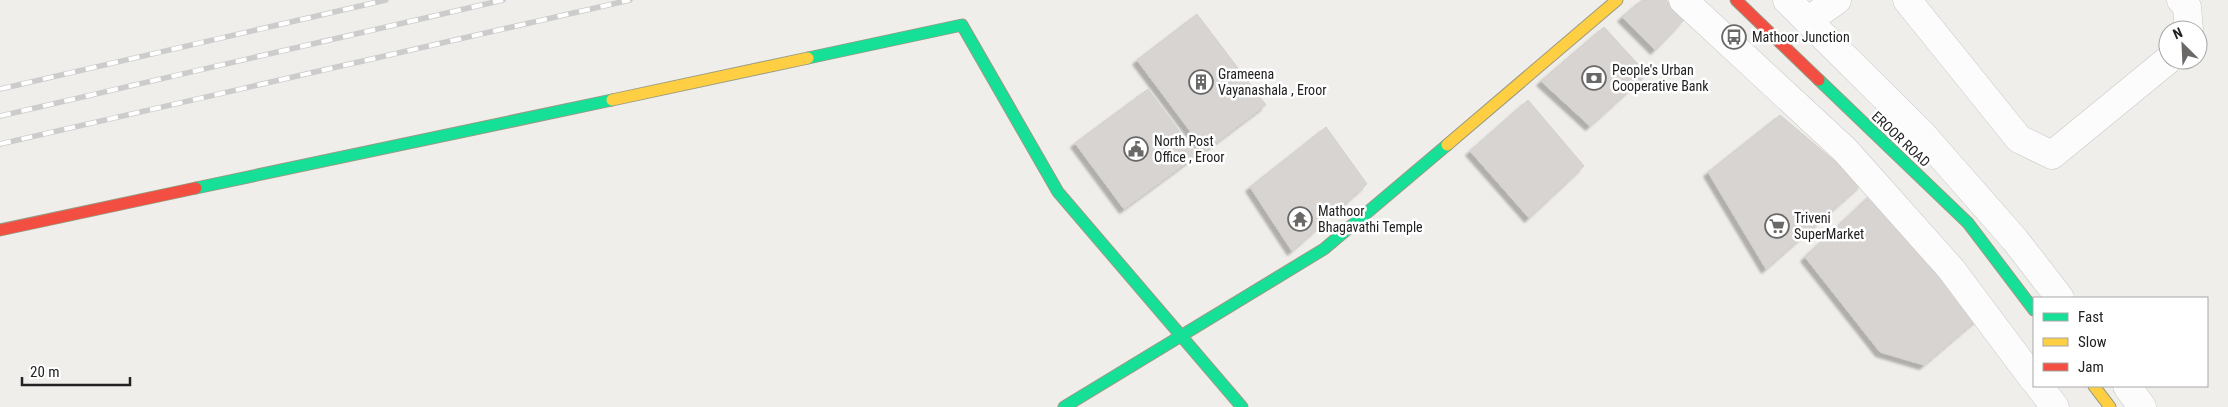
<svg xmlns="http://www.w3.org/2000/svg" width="2228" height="407" viewBox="0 0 2228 407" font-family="'Roboto Condensed',sans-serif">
<defs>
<filter id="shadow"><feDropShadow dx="-4.5" dy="4.5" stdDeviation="1" flood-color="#0004"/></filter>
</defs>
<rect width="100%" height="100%" fill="#f0eeeb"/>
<!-- building -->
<path fill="#d7d4d2" stroke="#d3d0cc" filter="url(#shadow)" d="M1642 0H1666L1685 19 1655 50 1622 17Z
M1197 14 1266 105 1205 151 1137 60Z
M1604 27 1647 74 1590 126 1541 81Z
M1148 89 1197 155 1124 209 1075 143Z
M1528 100 1584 166 1529 218 1470 151Z
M1780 115 1862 184 1766 269 1708 172Z
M1326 127 1367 184 1292 251 1250 187Z
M1875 191 1980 317 1924 365 1880 352 1805 257Z"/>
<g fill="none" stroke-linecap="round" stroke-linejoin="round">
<!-- street casing -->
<g stroke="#c9c8c7" stroke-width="29">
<path id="street" d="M1683 0 1845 150 1951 269 2034 380
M1787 0 1922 134 2015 240 2060 298
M1907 0 2019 139 2052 155 2168 60
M2181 0 2187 7 2189 30
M1808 21 1837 0
M2039 386 2055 407
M2127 386 2142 407"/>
</g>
<!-- fast casing -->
<g stroke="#999a82" stroke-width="13">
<path id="fast" d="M808 58 962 25 1058 192 1242 407
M1819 80 1968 223 2034 310
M196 188 612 100
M1064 407 1324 249 1447 145"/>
</g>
<!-- slow casing -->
<g stroke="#999a82" stroke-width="13">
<path id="slow" d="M612 100 808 58
M1447 145 1617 0
M2094 386 2110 407"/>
</g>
<!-- jam casing -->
<g stroke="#999a82" stroke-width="13">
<path id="jam" d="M1736 0 1819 80
M0 230 196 188"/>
</g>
<!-- street -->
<use href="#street" stroke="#fdfcfc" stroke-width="28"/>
<!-- fast -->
<use href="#fast" stroke="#16e098" stroke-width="11"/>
<!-- slow -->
<use href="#slow" stroke="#ffcf43" stroke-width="11"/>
<!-- jam -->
<use href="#jam" stroke="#f24e42" stroke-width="11"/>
<!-- rail casing -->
<g stroke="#ccc" stroke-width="5.5">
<path id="rail" d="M0 89 386 0
M0 116 503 0
M0 144 630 0"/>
</g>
<!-- rail -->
<use href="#rail" stroke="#fff" stroke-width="4" stroke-dasharray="11" stroke-linecap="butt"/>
</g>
<!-- icons -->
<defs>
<g id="bus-ring" transform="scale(1.25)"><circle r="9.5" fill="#fff" stroke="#6a6968" stroke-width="1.5"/><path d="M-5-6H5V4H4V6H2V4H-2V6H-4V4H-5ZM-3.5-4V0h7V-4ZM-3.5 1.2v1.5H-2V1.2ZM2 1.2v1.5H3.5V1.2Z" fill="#6a6968"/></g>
<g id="bank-ring" transform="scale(1.25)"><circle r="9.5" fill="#fff" stroke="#6a6968" stroke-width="1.5"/><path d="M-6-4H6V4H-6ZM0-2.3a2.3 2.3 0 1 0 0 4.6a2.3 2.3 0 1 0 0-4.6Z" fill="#6a6968"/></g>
<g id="building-ring" transform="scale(1.25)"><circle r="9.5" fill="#fff" stroke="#6a6968" stroke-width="1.5"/><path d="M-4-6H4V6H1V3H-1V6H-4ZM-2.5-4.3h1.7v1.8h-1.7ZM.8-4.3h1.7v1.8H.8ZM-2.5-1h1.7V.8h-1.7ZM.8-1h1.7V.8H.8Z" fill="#6a6968"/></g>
<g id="civic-ring" transform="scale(1.25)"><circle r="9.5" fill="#fff" stroke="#6a6968" stroke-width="1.5"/><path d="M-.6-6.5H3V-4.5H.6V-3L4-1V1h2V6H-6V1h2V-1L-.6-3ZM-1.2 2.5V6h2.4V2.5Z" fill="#6a6968"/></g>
<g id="temple-ring" transform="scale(1.25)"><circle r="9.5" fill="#fff" stroke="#6a6968" stroke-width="1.5"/><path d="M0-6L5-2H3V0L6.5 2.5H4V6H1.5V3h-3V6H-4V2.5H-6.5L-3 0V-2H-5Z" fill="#6a6968"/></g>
<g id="supermarket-ring" transform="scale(1.25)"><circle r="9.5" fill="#fff" stroke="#6a6968" stroke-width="1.5"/><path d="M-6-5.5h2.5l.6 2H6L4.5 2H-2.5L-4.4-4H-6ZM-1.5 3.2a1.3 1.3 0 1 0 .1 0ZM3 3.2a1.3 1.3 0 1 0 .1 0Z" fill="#6a6968"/></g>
</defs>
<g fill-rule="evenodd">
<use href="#bus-ring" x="1734" y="37"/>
<use href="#bank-ring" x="1594" y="78"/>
<use href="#building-ring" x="1201" y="82"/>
<use href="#civic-ring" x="1136" y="149"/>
<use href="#temple-ring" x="1300" y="219"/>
<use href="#supermarket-ring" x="1777" y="226"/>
</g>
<g text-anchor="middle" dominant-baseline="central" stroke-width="5" stroke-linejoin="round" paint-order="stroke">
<!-- poi labels -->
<g font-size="14" fill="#222" stroke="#fff" text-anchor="start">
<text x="1752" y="37">Mathoor Junction</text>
<text x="1612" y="70">People's Urban<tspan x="1612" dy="16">Cooperative Bank</tspan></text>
<text x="1218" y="74">Grameena<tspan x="1218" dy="16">Vayanashala , Eroor</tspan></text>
<text x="1154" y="141">North Post<tspan x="1154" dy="16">Office , Eroor</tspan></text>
<text x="1318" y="211">Mathoor<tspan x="1318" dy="16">Bhagavathi Temple</tspan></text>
<text x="1794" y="218">Triveni<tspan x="1794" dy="16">SuperMarket</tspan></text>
</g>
<!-- street labels -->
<g font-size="14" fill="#222" stroke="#fff">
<text transform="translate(1901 139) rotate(43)">EROOR ROAD</text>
</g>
</g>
<!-- legend -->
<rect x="2033" y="297" width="175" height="90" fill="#ffffff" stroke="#a7a7a7"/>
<rect x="2043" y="313" width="25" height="8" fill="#16e098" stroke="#a7a7a7"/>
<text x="2078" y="322" font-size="15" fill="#222222">Fast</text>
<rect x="2043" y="338" width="25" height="8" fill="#ffcf43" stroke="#a7a7a7"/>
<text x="2078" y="347" font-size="15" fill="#222222">Slow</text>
<rect x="2043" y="363" width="25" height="8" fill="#f24e42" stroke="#a7a7a7"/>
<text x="2078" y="372" font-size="15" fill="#222222">Jam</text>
<!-- north arrow -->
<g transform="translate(2183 45) rotate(336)"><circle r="24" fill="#ffffff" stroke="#a7a7a7"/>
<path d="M0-4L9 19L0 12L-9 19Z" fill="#6a6968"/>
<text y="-8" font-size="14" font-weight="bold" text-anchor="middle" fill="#222222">N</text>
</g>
<!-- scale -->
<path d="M22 377v8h108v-8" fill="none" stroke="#222222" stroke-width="2.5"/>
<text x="30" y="377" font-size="15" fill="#222222" stroke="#ffffff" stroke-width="4" paint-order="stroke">20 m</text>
</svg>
